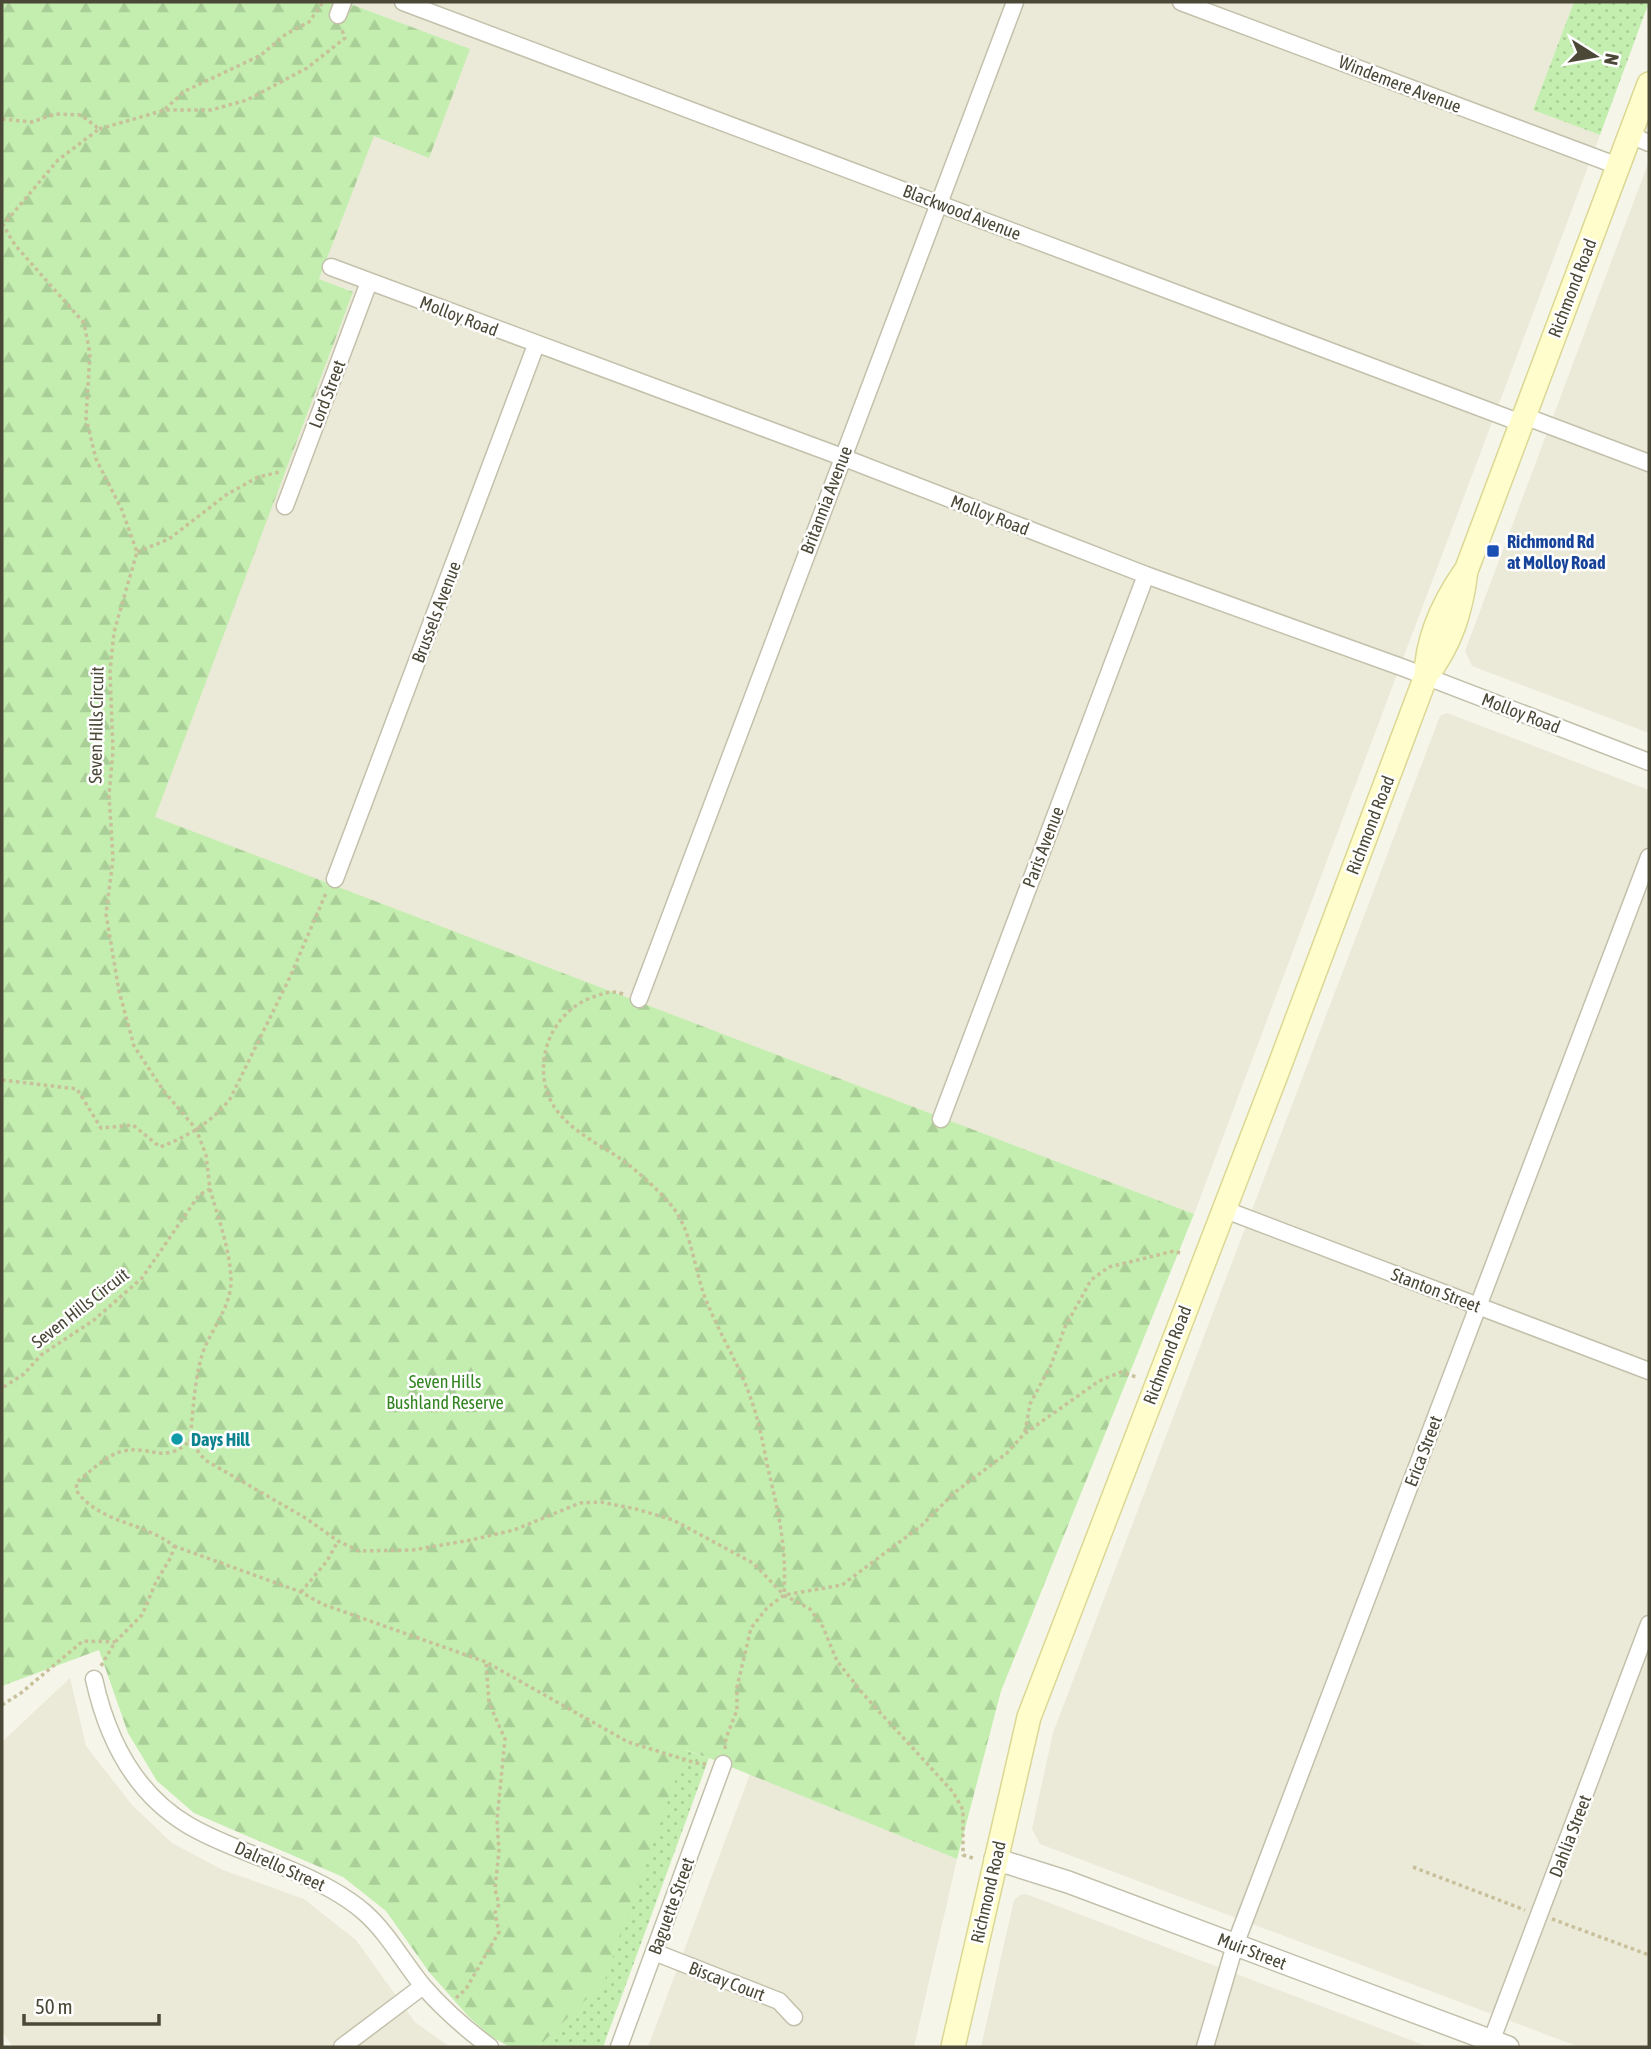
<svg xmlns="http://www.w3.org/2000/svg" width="1651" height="2049" viewBox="0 0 1651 2049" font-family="'Asap Condensed',sans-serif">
<defs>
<pattern id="green-dots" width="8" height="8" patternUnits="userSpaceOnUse" patternTransform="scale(1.75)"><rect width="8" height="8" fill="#c4eeaf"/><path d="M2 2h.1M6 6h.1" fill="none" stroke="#aace97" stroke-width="1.8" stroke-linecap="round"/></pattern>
<pattern id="forest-firs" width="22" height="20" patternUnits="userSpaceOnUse" patternTransform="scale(1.75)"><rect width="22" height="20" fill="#c4eeaf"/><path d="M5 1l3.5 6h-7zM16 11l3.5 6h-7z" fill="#aace97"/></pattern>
</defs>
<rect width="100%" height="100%" fill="#f6f5ea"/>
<!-- residential -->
<path fill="#ebe9d7" d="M345 2H1574L1533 110 1600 135 1194 1214 154 817 353 292 319 279 374 135 429 157 469 49Z
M1649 161V733L1472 666 1465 651Z
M1447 713 1649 790V2047H1579L1040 1844 1032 1829 1053 1733 1440 716Z
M70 1678 86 1746 133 1806 172 1843 223 1870 304 1899 356 1940 415 2022 450 2047H13L2 2032V1742Z
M750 1774 957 1859 914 2047H648Z
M1026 1894 1429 2047H981L1014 1900 1020 1895Z"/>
<!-- green -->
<path fill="url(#green-dots)" d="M1574 2H1649L1600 135 1533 110Z
M685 1750 709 1758 603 2047H538L604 1981Z"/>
<!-- forest -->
<path fill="url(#forest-firs)" d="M2 2H345L470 49 429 158 374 136 319 279 353 292 155 817 1194 1214 1001 1691 957 1859 709 1758 686 1750 604 1982 538 2047H510L490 2036 468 2016 429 1972 386 1911 343 1877 194 1813 157 1781 128 1733 99 1650 2 1686Z"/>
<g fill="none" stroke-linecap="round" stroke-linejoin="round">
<!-- minor casing -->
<g stroke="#c3c0ab" stroke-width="19">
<path id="minor" d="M403 2 1521 423
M1181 2 1618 166
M338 15 343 2
M1630 135 1649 143
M331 267 842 457 1146 575 1404 668 1649 762
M1524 416 1649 463
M285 506 369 282
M335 879 536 345
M639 999 1015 2
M941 1119 1146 575
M1223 1209 1649 1371
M94 1679C107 1738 134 1793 188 1825 218 1843 254 1854 286 1868 313 1879 341 1892 364 1912 388 1933 403 1962 423 1986 443 2009 466 2029 490 2047
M654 1952 779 2001 794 2017
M342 2047 423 1986
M619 2047 723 1764
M1205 2047 1235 1945 1649 857
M1489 2047 1649 1624"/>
</g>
<!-- tertiary casing -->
<g stroke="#c3c0ab" stroke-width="24">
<path id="tertiary" d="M995 1859 1068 1882 1508 2047"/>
</g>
<!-- secondary casing -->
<g stroke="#dbd795" stroke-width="26">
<path id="secondary" d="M1426 676C1427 638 1442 605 1464 573
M953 2047 1029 1717 1276 1075 1426 676C1451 644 1461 611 1466 571L1649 84"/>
</g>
<!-- path -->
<path stroke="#c7c09a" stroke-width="3.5" stroke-dasharray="3.5 3.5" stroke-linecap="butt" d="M165 109 185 91 261 55 286 34 309 22 323 2
M2 119 32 122 55 114 81 115 99 129 58 160 3 225 15 245 84 323 90 354 86 418 96 459 122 510 137 552 114 632 110 672 113 751 109 795 113 859 106 914 119 991 134 1046 163 1090 196 1129 206 1155 210 1189 199 1195 142 1278 94 1320 41 1355 24 1374 2 1388
M99 129 165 110H211L247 100 307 68 345 38 342 30
M137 552 169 539 226 495 258 477 280 472
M623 994C611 990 605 993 593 997 553 1011 533 1058 549 1097 563 1129 599 1143 625 1162 642 1175 658 1190 672 1206 691 1230 694 1266 704 1295 718 1332 740 1365 752 1402 759 1422 763 1443 767 1464 778 1511 787 1546 784 1595
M2 1080 77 1089 101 1128 133 1125 160 1147C187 1137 212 1122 230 1099L290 977 326 893
M210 1189C218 1218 230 1249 231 1279 232 1307 210 1330 202 1355 194 1382 193 1413 190 1441L205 1460 307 1519 338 1541 359 1551 413 1550 471 1540 514 1530 580 1503 601 1502 636 1509 673 1520 753 1563 784 1595 810 1609 823 1627 837 1661 864 1695 953 1792 963 1810V1855L976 1859
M1025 1432 1030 1404 1051 1365 1065 1327 1091 1280 1109 1267 1174 1251 1183 1254
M174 1546 301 1592 322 1604 486 1662 628 1742 696 1763 706 1764
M301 1592 327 1561 338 1541
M101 1666 115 1642 142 1615 156 1582 171 1557 174 1546C144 1522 98 1523 76 1490L77 1482C91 1471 106 1455 123 1451 151 1445 163 1465 190 1441
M2 1705 21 1693 83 1641 115 1642
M725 1749 726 1738 737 1710V1687L751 1628 767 1608 784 1595 842 1585 921 1526 954 1493 1007 1453 1024 1434 1099 1381 1121 1372 1136 1377
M1413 1867 1525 1910
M1552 1919 1649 1955
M456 1998 466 1989 499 1932 495 1913 499 1904 495 1889 499 1851 497 1820 505 1739 489 1703 486 1662"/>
<!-- minor -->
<use href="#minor" stroke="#fff" stroke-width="16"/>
<!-- tertiary -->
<use href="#tertiary" stroke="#fff" stroke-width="21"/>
<!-- secondary -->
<use href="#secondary" stroke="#fffdcb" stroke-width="23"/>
</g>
<!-- markers -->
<rect fill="#1a4fb4" stroke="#fff" stroke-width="2.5" x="1486" y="544" width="14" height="14" rx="3.5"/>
<circle fill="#0f9aa8" stroke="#fff" stroke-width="2.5" cx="177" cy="1439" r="7"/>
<g text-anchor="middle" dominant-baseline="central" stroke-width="5" stroke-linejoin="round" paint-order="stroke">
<!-- street labels -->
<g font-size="18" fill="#4b4837" stroke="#fff">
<text transform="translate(1400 84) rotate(21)">Windemere Avenue</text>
<text transform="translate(962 212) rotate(21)">Blackwood Avenue</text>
<text transform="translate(1572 288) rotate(-69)">Richmond Road</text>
<text transform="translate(459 316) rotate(21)">Molloy Road</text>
<text transform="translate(327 394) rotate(-69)">Lord Street</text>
<text transform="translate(826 500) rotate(-69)">Britannia Avenue</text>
<text transform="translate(990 515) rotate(21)">Molloy Road</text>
<text transform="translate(436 612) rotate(-69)">Brussels Avenue</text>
<text transform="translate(1521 713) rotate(21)">Molloy Road</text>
<text transform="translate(96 725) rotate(-89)">Seven Hills Circuit</text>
<text transform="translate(1370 825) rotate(-69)">Richmond Road</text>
<text transform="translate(1043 847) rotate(-69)">Paris Avenue</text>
<text transform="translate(1436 1290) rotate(21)">Stanton Street</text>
<text transform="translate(80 1308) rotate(-38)">Seven Hills Circuit</text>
<text transform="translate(1167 1355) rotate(-69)">Richmond Road</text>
<text transform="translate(1423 1451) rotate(-69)">Erica Street</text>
<text transform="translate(1570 1836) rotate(-69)">Dahlia Street</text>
<text transform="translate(280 1866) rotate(24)">Dalrello Street</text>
<text transform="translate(988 1892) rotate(-77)">Richmond Road</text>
<text transform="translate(671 1906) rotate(-70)">Baguette Street</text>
<text transform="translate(1252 1951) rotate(21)">Muir Street</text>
<text transform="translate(727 1981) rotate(21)">Biscay Court</text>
</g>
<!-- transit labels -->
<g font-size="18" font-weight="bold" fill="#164399" stroke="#fff" text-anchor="start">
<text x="1507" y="541">Richmond Rd<tspan x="1507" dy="21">at Molloy Road</tspan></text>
</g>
<!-- park labels -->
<g font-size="18" fill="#338522" stroke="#fff">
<text x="445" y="1381">Seven Hills<tspan x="445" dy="21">Bushland Reserve</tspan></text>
</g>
<!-- culture labels -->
<g font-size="18" font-weight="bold" fill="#0d838f" stroke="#fff" text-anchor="start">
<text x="191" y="1439">Days Hill</text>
</g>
</g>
<!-- border -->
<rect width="1651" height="2049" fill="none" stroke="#4b4837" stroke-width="7"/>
<!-- north arrow -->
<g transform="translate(1595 56) rotate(101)" stroke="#ffffff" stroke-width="5" paint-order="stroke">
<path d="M0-5L12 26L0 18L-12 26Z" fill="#4b4837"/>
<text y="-10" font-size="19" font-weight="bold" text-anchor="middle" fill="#4b4837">N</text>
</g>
<!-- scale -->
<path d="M24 2014v10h135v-10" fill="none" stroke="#4b4837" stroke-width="3.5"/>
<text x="35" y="2014" font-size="21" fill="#4b4837" stroke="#ffffff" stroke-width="5" paint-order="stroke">50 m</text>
</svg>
